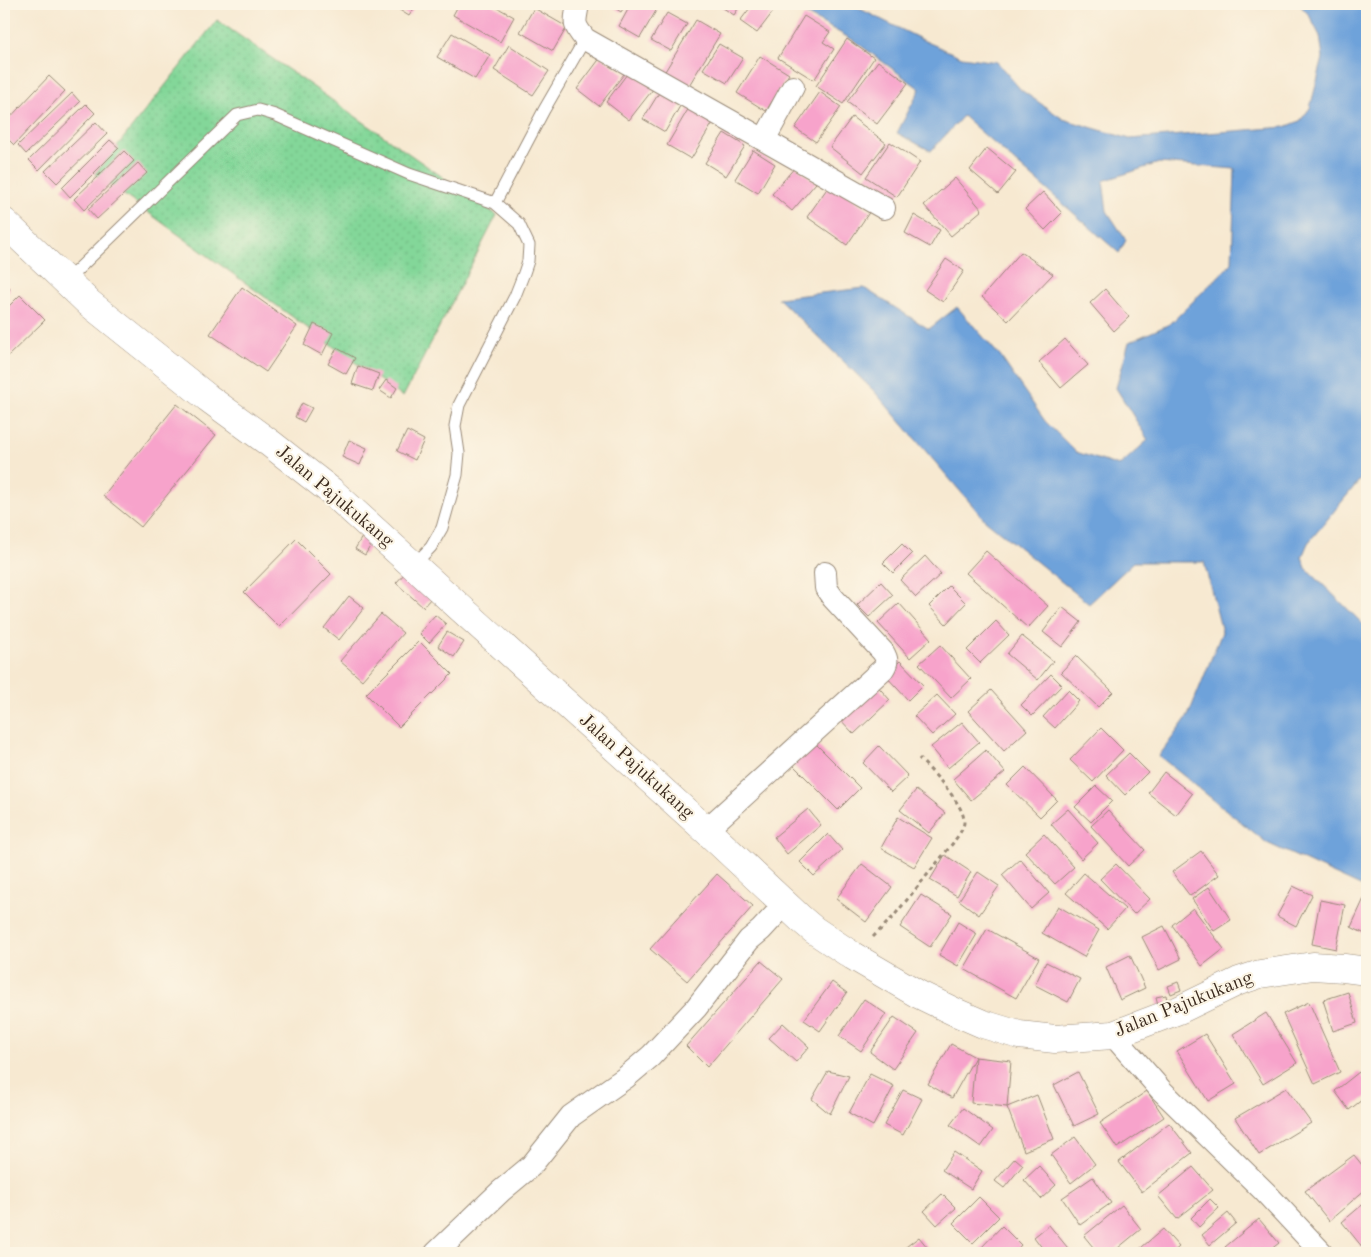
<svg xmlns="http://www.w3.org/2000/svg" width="1371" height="1257" viewBox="0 0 1371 1257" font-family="'Old Standard TT',serif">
<defs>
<pattern id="green-dots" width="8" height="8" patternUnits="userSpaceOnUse" patternTransform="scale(1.25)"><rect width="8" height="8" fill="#83d799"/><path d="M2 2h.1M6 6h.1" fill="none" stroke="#72b983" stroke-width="1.8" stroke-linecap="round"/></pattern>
</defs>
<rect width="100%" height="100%" fill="#fcf5e5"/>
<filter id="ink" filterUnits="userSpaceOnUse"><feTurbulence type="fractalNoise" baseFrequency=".02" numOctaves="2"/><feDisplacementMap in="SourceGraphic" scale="10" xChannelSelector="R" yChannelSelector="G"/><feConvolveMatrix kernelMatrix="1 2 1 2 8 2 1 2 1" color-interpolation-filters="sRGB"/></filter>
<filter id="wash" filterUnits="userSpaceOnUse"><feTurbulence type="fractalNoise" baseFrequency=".0096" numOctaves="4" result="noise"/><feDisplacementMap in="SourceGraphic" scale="20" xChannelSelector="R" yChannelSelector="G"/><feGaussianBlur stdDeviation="1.12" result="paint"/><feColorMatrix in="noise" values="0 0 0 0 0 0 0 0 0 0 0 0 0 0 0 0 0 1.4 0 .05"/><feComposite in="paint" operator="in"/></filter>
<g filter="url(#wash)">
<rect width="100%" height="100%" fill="#f7e9d1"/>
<!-- green -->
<path fill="url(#green-dots)" stroke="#5f805c" d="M217 20 497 215 403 397 95 174Z"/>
<!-- water -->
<path fill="#6ea2da" stroke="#54667c" d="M794 4H856L858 8 927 42 962 57 997 62 1021 90 1063 119 1130 139 1285 127 1300 121 1310 108 1323 58 1320 36 1309 15 1299 4H1367V471L1308 543 1302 557 1306 568 1367 628V889L1267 843 1159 756 1188 716 1222 632 1204 562H1134L1089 604 985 520 874 391 778 298 864 288 929 329 957 307 1000 356 1045 421 1076 452 1119 466 1148 440 1116 388 1129 342 1170 324 1232 263 1235 169 1159 163 1103 181 1107 211 1126 240 1119 253 963 116 931 151 897 133 920 89 853 40 793 7Z"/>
<g id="blocks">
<!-- building -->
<path fill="#f7a3cb" d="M390 4H417L409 16Z
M459 4H491L514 17 500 42 453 15Z
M609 4H626L621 12Z
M631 4H660L640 38 619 26Z
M717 4H741L734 15Z
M753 4H779L757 33 740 21Z
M534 8 567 27 553 51 520 32Z
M667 13 687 24 671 51 651 40Z
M804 16 830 32 823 42 834 49 814 80 778 58Z
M696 20 720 34 688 87 664 73Z
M452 33 490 55 475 79 437 57Z
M847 39 874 58 843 104 816 86Z
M719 44 743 58 727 83 703 69Z
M509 45 549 71 533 95 494 70Z
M760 56 789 74 766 111 737 93Z
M601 57 624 74 599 106 577 89Z
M878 61 908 83 877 124 847 102Z
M630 70 654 88 629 120 606 102Z
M49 76 65 91 14 145 4 135V124Z
M662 88 683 101 665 132 643 119Z
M820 92 841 107 816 142 795 128Z
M72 93 80 102 26 154 18 145Z
M86 104 95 113 39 170 29 160Z
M690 106 714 121 691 159 667 145Z
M852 117 886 143 863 173 830 147Z
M96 122 107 134 57 183 45 171Z
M724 133 745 146 726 176 705 163Z
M110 140 119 148 70 197 62 188Z
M890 142 920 162 897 197 866 177Z
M987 148 1016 172 998 194 970 170Z
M753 150 775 164 758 193 735 179Z
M124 151 134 161 84 210 74 199Z
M138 163 147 173 97 219 88 209Z
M796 166 816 183 792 211 772 194Z
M955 178 982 210 951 236 924 205Z
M831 183 870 211 847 245 807 217Z
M1043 192 1062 213 1045 230 1025 209Z
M914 215 940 230 930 247 905 233Z
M1021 252 1053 274 1008 321 982 297Z
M946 259 964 271 943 302 925 290Z
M4 282 10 289 4 295Z
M242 287 297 326 266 372 210 334Z
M1105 289 1129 317 1114 331 1090 303Z
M20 295 45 320 4 360V311Z
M314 324 333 333 322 355 304 345Z
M1065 339 1088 365 1061 388 1039 362Z
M337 348 355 358 346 374 328 364Z
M358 366 379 374 373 391 352 384Z
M386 380 397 388 391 398 379 390Z
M302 403 312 408 304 422 295 417Z
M177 404 216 435 141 527 103 496Z
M407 431 424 440 415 460 397 451Z
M349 440 367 448 360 465 342 457Z
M362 537 372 543 365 555 355 549Z
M296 539 331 574 279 627 244 592Z
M902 544 912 554 893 573 883 563Z
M986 551 1048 606 1028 628 966 573Z
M925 556 941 574 916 597 900 580Z
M405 573 432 597 423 607 396 583Z
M881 582 893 595 869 617 857 605Z
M949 586 966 603 946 624 929 606Z
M349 596 364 608 339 640 324 628Z
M899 603 931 639 910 658 878 623Z
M1062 607 1081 622 1062 647 1043 632Z
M381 614 403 633 362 680 340 661Z
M435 615 446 624 429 643 419 633Z
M996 621 1009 635 980 663 967 650Z
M447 632 464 642 454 657 438 646Z
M1022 636 1053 661 1038 680 1007 654Z
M419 641 452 674 399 727 366 694Z
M940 645 971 679 951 698 919 664Z
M1076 656 1113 692 1098 707 1061 672Z
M900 661 923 685 908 700 885 675Z
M1051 674 1062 685 1032 716 1021 705Z
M873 681 890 700 854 734 836 715Z
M991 690 1027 730 1004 751 968 711Z
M1068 690 1079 701 1055 728 1043 717Z
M937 695 955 714 932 735 914 716Z
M962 722 979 742 948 768 931 747Z
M1101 728 1123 750 1093 782 1070 760Z
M812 740 860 788 838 810 791 763Z
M879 746 908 776 891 792 863 763Z
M986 750 1005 772 971 800 953 779Z
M1129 753 1148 772 1125 795 1106 775Z
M1025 767 1057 800 1040 817 1007 785Z
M1164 772 1192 794 1176 815 1148 793Z
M1096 786 1112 801 1091 822 1075 807Z
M916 790 945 813 929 833 900 810Z
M808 809 821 825 787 854 774 837Z
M1068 809 1098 843 1081 859 1051 824Z
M1108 810 1145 850 1128 866 1091 826Z
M898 817 932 838 914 867 881 848Z
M828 834 842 850 814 876 800 862Z
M1044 834 1074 867 1055 884 1025 852Z
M1201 851 1219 875 1190 896 1172 872Z
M945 855 971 872 957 896 930 880Z
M1020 859 1049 893 1031 909 1002 875Z
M862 864 892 887 866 922 836 899Z
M1116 864 1150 899 1134 914 1100 879Z
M978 872 999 886 979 915 959 900Z
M1084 873 1125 909 1107 929 1066 893Z
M717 874 753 906 687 981 650 949Z
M1293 886 1312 895 1296 926 1277 916Z
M1209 887 1231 920 1214 931 1192 899Z
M1367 892V935L1351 927Z
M921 895 952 914 930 947 900 927Z
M1320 900 1345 905 1336 949 1312 944Z
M1058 906 1099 930 1084 957 1042 933Z
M1193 908 1224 949 1202 966 1172 925Z
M958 922 977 934 958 966 939 955Z
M1164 926 1181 959 1159 970 1142 937Z
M987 929 1039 958 1016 998 964 969Z
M1130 955 1145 988 1120 1000 1106 967Z
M761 961 783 979 707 1067 686 1046Z
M1046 962 1080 979 1068 1002 1035 985Z
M832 982 847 993 820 1031 804 1020Z
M1178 982 1181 990 1171 994 1168 986Z
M1348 992 1357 1023 1333 1031 1323 1000Z
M1166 995 1169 1010 1160 1012 1156 997Z
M864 999 886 1014 861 1051 839 1036Z
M1309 1002 1340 1072 1315 1084 1283 1014Z
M1266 1013 1297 1063 1263 1084 1233 1034Z
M894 1017 918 1033 893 1069 870 1052Z
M783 1023 809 1047 796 1062 769 1038Z
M1205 1034 1236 1084 1208 1101 1177 1051Z
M951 1044 975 1057 1011 1061 1007 1107 971 1103 975 1057 952 1098 928 1084Z
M828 1071 849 1076 830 1114 812 1099Z
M1078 1072 1099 1114 1074 1126 1054 1085Z
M1359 1072 1367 1082V1096L1349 1110 1335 1091Z
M870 1074 894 1086 873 1126 849 1113Z
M1286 1088 1311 1123 1259 1155 1235 1118Z
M903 1090 922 1099 903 1135 884 1125Z
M1147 1091 1164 1117 1117 1148 1100 1123Z
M1037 1095 1054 1139 1024 1151 1007 1107Z
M963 1108 993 1130 981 1147 950 1125Z
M1169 1123 1192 1153 1142 1192 1119 1162Z
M1075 1137 1095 1164 1071 1183 1051 1155Z
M954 1152 982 1171 971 1189 942 1170Z
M1354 1155 1367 1171V1188L1329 1221 1305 1191Z
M1015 1158 1023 1165 1004 1188 995 1181Z
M1039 1166 1056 1185 1041 1199 1024 1180Z
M1193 1167 1213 1190 1177 1219 1158 1196Z
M1093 1177 1111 1203 1080 1225 1062 1198Z
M942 1194 956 1208 937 1225 924 1211Z
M979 1197 999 1217 973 1243 953 1223Z
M1210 1199 1219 1208 1199 1227 1191 1218Z
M1122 1205 1141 1229 1112 1253H1098L1084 1236Z
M1362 1205 1367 1212V1244L1363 1248 1342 1222Z
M1228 1213 1236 1223 1210 1245 1202 1235Z
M1259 1219 1279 1243 1266 1253H1230L1225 1247Z
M1049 1225 1072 1253H1046L1034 1237Z
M1002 1226 1021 1245 1014 1253H984L980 1249Z
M1163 1229 1179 1247 1172 1253H1135Z
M919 1237 932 1253H898Z"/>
</g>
</g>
<g filter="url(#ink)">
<use href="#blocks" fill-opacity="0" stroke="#998a78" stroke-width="1"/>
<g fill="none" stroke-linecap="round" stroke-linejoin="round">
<!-- lane casing -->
<g stroke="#998a78" stroke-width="13">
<path id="lane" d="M495 203 544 110 585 39
M66 281 237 115 258 110 275 115 409 174 495 203 519 224 529 245 528 261 524 273 515 296 459 405 455 426 459 453 457 475 442 528 431 547 413 566"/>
</g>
<!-- street casing -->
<g stroke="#998a78" stroke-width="24">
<path id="street" d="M578 4C575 23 572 23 585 39L764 140 793 87
M764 140 884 208
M706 830 883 669C888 662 887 659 883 652L833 598 826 588 825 573
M1113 1035 1161 1090 1265 1192 1322 1253
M436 1253 501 1191 531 1166 571 1116 625 1078 651 1056 696 1008 749 940 761 930 785 904"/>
</g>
<!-- secondary casing -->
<g stroke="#998a78" stroke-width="29">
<path id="secondary" d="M4 222 89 303 208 398 271 444 331 491 706 830 801 919 814 930 853 956 918 994 953 1011 983 1024 1019 1035 1055 1039 1113 1035 1179 1010 1239 981 1260 974 1313 966 1344 968 1367 971"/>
</g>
<!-- path -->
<path stroke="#998a78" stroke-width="3" stroke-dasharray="4 4" stroke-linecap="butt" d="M873 937 893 917 953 843C957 837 964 829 964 822 965 804 931 771 919 758"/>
<!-- lane -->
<use href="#lane" stroke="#fff" stroke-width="11"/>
<!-- street -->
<use href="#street" stroke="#fff" stroke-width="22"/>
<!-- secondary -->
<use href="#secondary" stroke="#fff" stroke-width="28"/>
</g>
</g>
<g text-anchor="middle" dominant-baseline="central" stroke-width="4.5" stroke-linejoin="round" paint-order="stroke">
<!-- street labels -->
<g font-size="19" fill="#3b2a1e" stroke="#fcf5e5">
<text transform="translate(334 497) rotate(40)">Jalan Pajukukang</text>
<text transform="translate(636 767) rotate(42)">Jalan Pajukukang</text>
<text transform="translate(1184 1005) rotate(-22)">Jalan Pajukukang</text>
</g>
</g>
<!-- margin -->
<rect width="1371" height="1257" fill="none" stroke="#fcf5e5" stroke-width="20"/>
</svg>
